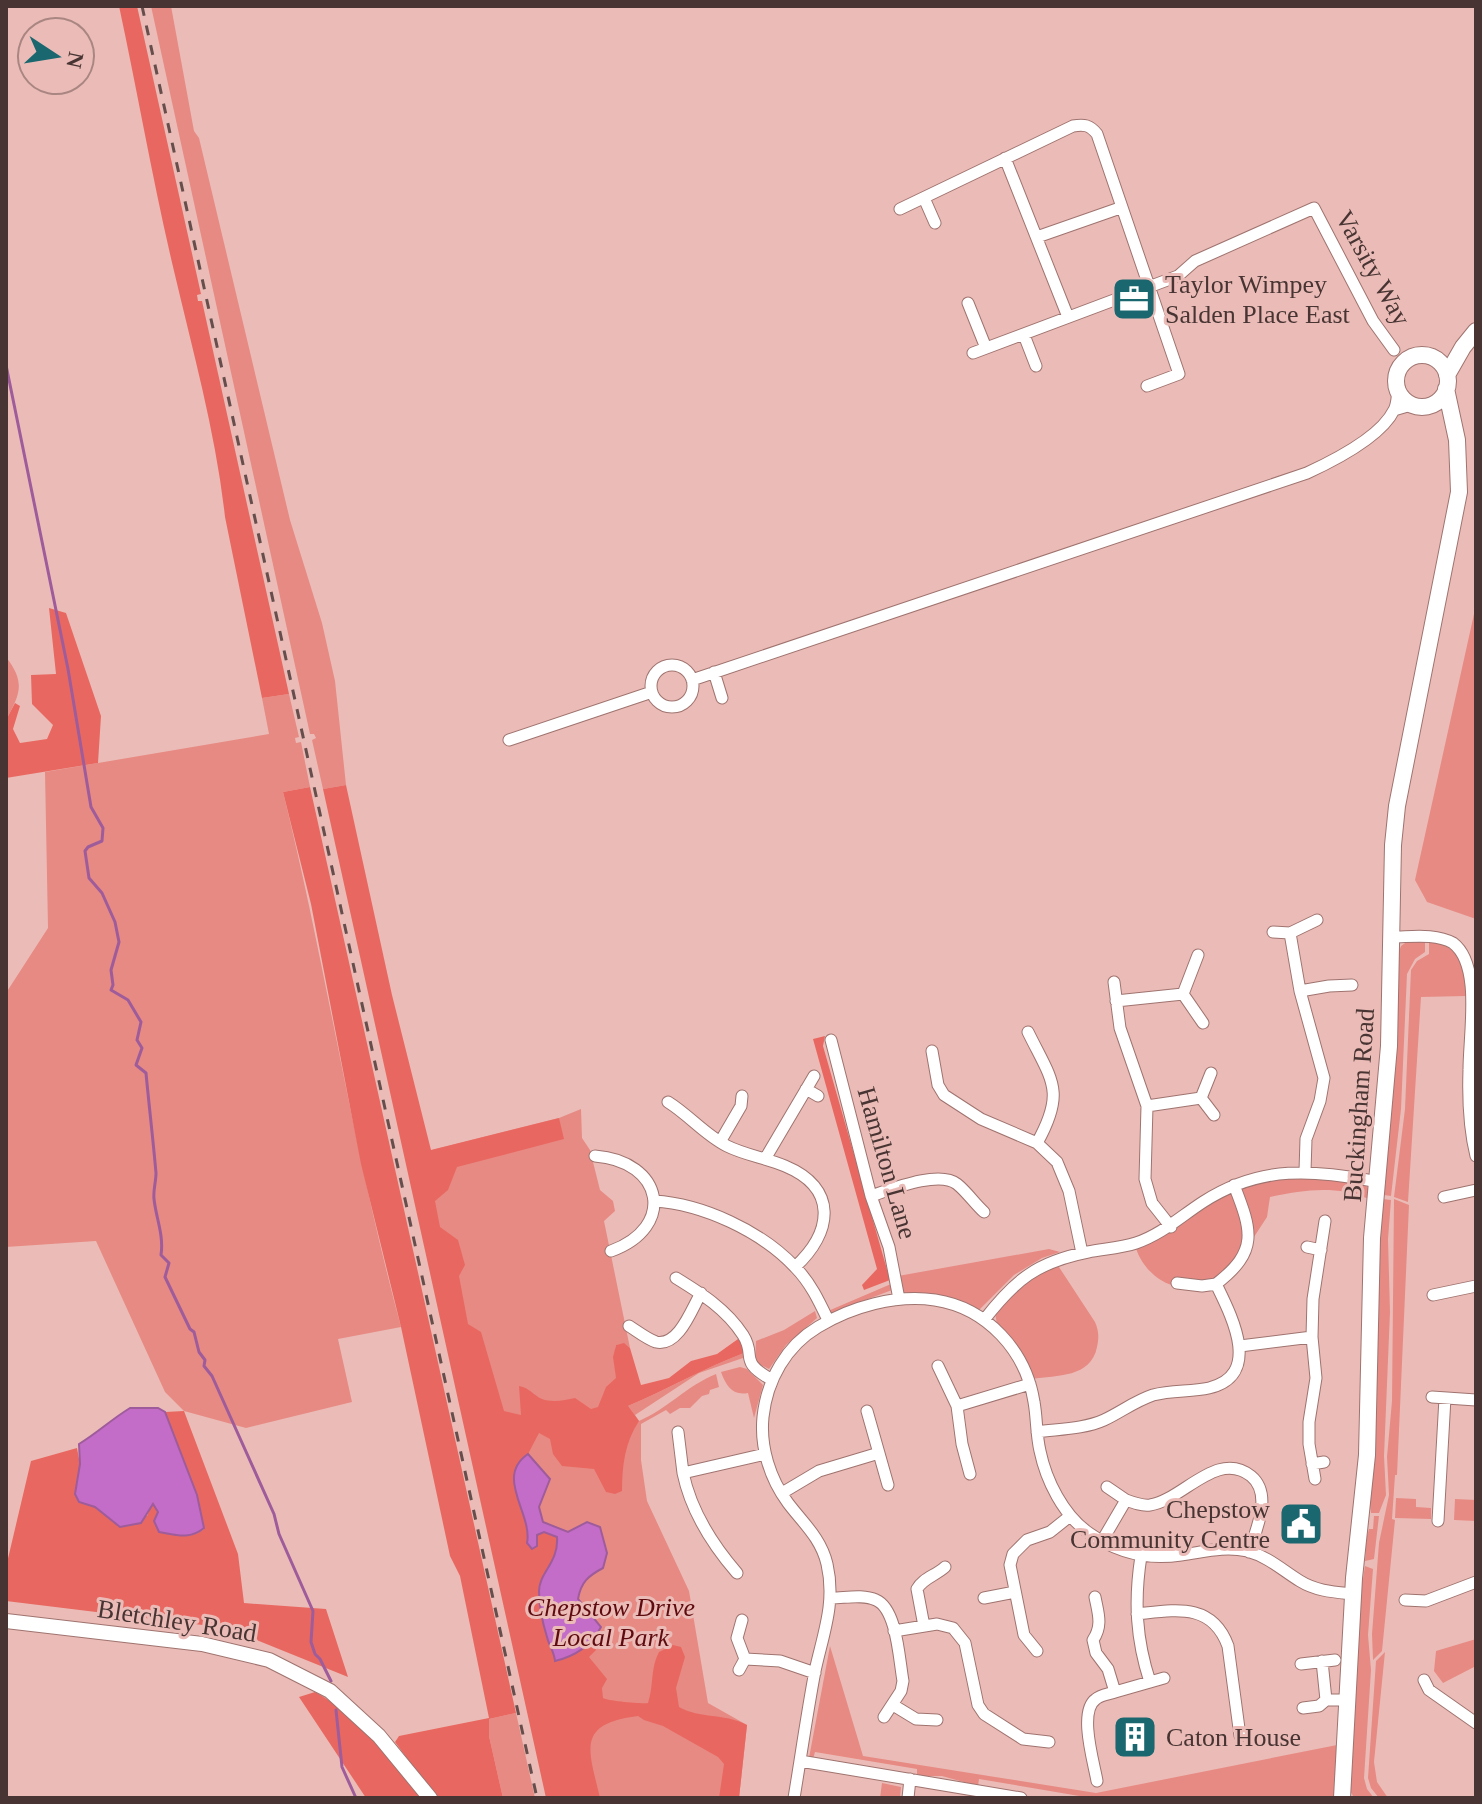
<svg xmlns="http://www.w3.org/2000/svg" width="1482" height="1804" viewBox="0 0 1482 1804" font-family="Georgia,serif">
<rect width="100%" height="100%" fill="#ebbcb7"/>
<!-- green -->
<path fill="#e78a83" d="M151 6H171L194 131 199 138 290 520 322 623 335 681 346 785 323 789 312 740 316 738 314 734H310Z
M1476 605V919L1427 902 1415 880Z
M6 657C26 683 20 694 6 720Z
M289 694 299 737 295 738 296 743 301 742 310 787 283 792C327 970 353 1150 401 1327L338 1339 352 1402 246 1428 184 1411 165 1392 96 1241 6 1247V993L48 928 45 772 269 734 262 698Z
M1408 941H1425V952L1415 959 1407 974 1401 1109 1391 1196 1384 1195 1398 1028V954L1401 946Z
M1429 941 1439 942 1460 955 1465 975 1466 996 1421 997 1408 1202 1394 1197 1405 1109 1411 970 1417 961 1429 954Z
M581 1109 582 1138 590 1150 600 1190 613 1201 615 1211 604 1221 630 1348 624 1344 616 1345C611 1368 619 1385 628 1406 668 1389 704 1368 744 1353L743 1358 699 1373 635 1415 639 1421C667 1409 688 1385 716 1374L719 1387 710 1390 709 1394 702 1396 690 1408H680L670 1414 666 1410 641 1424V1460L647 1501 689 1591 708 1703 747 1725 739 1798H568L420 1153 559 1118Z
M1307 1175 1365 1185 1369 1189V1199C1335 1185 1305 1190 1270 1197L1267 1217 1252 1240 1240 1189 1260 1180Z
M1234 1185 1247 1250 1216 1284C1203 1285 1185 1288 1172 1285 1154 1280 1138 1261 1135 1244Z
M1383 1199 1391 1200 1388 1239 1390 1312 1384 1456 1386 1495 1379 1513H1371L1369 1493 1377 1238Z
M1394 1199 1409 1205 1397 1475H1395L1392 1519 1395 1520 1382 1651 1373 1660 1372 1634 1379 1543 1389 1495 1387 1457 1392 1401Z
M1049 1249 1060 1252 1042 1258 1014 1275 979 1310 947 1297 906 1293 901 1290 898 1276Z
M1057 1264 1095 1322C1099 1331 1099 1338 1097 1347 1091 1378 1057 1375 1032 1379L997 1325 995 1312 1023 1282Z
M891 1284 892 1290 831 1313 828 1311Z
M815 1311 817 1318 786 1345 769 1369 755 1362 756 1341 784 1330Z
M740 1367 747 1369 763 1385 754 1418 748 1393C733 1396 726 1386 721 1372Z
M1396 1498 1416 1499V1507L1431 1508V1519L1395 1518Z
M1455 1499 1476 1500V1521L1454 1520Z
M1374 1516H1379L1374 1559 1365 1561 1366 1549 1364 1547 1369 1529H1373Z
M1365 1566 1373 1569 1368 1635 1371 1670 1364 1778 1367 1789 1374 1798H1354L1348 1787 1359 1579H1363Z
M1476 1639V1666L1443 1683 1434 1671 1436 1651Z
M830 1646 863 1756 1096 1793 1337 1745 1335 1798H1091L979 1779 978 1786 942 1776H917V1769L815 1752 813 1759 809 1758Z
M1385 1652 1374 1762 1377 1782 1388 1798H1379L1371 1788 1368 1778 1376 1661Z
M516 1713 535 1798H503L489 1736V1719Z
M882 1783 901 1787 900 1798H880Z"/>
<!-- forest -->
<path fill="#e86861" d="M119 6H137L201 294 197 295 198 301H202L289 694 262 698 225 517C216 434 193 352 174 271 153 183 138 94 119 6Z
M49 608 66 613 101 716 98 763 6 778V720L15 703 20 706 13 729 20 743 47 739 53 725 32 704 31 675 56 674Z
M346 785 392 995 431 1150 559 1118 564 1139 457 1167 448 1190 435 1201 440 1227 458 1240 465 1265 459 1276 468 1324 481 1332 504 1411 521 1415 519 1386C530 1388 533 1395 542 1399 553 1403 565 1400 575 1398L591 1409 598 1407 606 1387 616 1378 613 1357 616 1345 624 1343 630 1348 641 1385 669 1378 691 1361 717 1354 738 1339 744 1343V1353C704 1368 668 1389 628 1406L639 1421C625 1442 622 1465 622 1491L615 1494 606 1492 594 1469 562 1466 553 1454 550 1439 539 1433 528 1454 520 1460 524 1517 529 1533H550L557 1537C558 1551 554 1563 546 1574L547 1638 554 1650 575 1654 592 1643 596 1650 589 1657 607 1679 602 1688 603 1698C608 1701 642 1704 648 1703 654 1685 650 1669 659 1652L673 1645 681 1647 685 1657 676 1688 679 1707C700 1719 725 1713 747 1725L739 1798H719L724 1764 718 1757 663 1726 644 1720 638 1716C575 1724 589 1750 600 1798H546L323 789Z
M310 787 516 1713 489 1719V1736L503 1798H436L395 1742 399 1736 489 1718 460 1576 450 1556 401 1327 361 1164 311 904 283 792Z
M825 1036 823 1046 890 1280 864 1290 862 1285 877 1269 813 1039Z
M184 1411 238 1554 244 1603 326 1609 348 1677 227 1628 6 1601V1567L31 1461 77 1448 80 1464 79 1502 95 1507 105 1514 147 1516 152 1504 156 1506 160 1532C176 1535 190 1540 204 1529L197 1495 165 1412Z
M315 1692C360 1717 392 1758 424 1798H366L299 1697Z"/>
<!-- water -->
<path fill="#c36cc8" stroke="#9e5c9b" stroke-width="2" d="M130 1408H158L165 1412 197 1495 204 1528C190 1540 176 1535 159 1532L154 1521 158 1512 153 1504 141 1523 120 1527 95 1507 79 1502 75 1494 80 1464 79 1444C97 1433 112 1419 130 1408Z
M528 1454 550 1479 539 1507 543 1522 568 1532 587 1522 600 1527 607 1553 603 1568C588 1576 581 1582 578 1599L601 1627C591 1646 576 1656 555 1661 554 1651 549 1646 547 1637 543 1624 539 1605 539 1591 539 1573 559 1562 557 1537L544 1532 537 1535V1546L532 1549 527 1543C533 1514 494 1477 528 1454Z"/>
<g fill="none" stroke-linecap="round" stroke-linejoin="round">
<!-- stream -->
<path stroke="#9e5c9b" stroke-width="3" d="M6 365 68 669 91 807 103 828 102 841 88 847 85 851 89 878 102 893 115 922 119 942 111 970 113 985 111 990 128 1000 141 1022 137 1040 142 1048 136 1065 146 1073C149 1105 153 1139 156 1173 156 1182 153 1190 154 1199 156 1218 164 1235 161 1255L169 1263 165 1277 190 1329 194 1332 199 1352 205 1360 204 1366 212 1376 274 1514 279 1534 313 1611 311 1642 315 1654 320 1659 331 1681
M336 1710 342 1767 356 1798"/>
<!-- minor casing -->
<g stroke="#9f736f" stroke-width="13">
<path id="minor" d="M1005 158 1068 317
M924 198 935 223
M900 209 1073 126C1084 124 1090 125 1097 134L1179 374 1147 386
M1037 237 1120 208
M968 303 986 348
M1024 335 1036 366
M973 353 1178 276 1195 261 1314 208 1373 321 1394 350
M1394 410 1411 405
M651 686a21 21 0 1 1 42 0a21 21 0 1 1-42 0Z
M714 672 722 698
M692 680 1307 473C1333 461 1381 437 1394 410 1397 405 1397 397 1398 391
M509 740 652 692
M1273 932 1290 933 1317 920
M1290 933 1300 991 1324 1078 1320 1101 1306 1139 1305 1171
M1392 937C1411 937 1435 933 1453 943 1482 965 1469 1033 1469 1070 1468 1099 1469 1128 1476 1156
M1114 982 1120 1028 1147 1106 1145 1179 1152 1203 1171 1227
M1300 991 1329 986 1352 985
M1183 994 1203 1023
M1116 1001 1183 994 1198 955
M1028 1032C1052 1081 1066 1091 1037 1143
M831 1040 871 1196 889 1247 899 1299
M932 1051 938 1085 944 1095 981 1119 1037 1143 1057 1162 1069 1191 1082 1253
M1211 1073 1201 1098 1214 1115
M806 1089 818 1096
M668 1102C689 1115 705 1135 727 1146 745 1155 766 1158 785 1166 838 1188 833 1232 795 1267
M1147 1106 1201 1098
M720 1142 741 1106 742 1096
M595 1156C663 1161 677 1227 611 1251
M765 1159 814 1076
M871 1196C892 1189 939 1170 957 1184 967 1192 975 1204 984 1212
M1444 1197 1476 1190
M654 1201C703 1204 761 1231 795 1267 810 1282 819 1301 828 1320
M1307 1247 1321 1250
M676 1278C702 1294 726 1309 743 1335 757 1357 737 1360 772 1380
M1177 1283 1202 1286 1216 1284
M1433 1295 1476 1286
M984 1320C1015 1280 1037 1262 1088 1252 1103 1249 1121 1248 1136 1243 1162 1234 1180 1217 1203 1202 1262 1164 1313 1170 1379 1182
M629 1326C637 1331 647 1339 656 1342 679 1347 692 1308 701 1293
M1312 1337 1316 1378 1309 1422V1444L1315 1479
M1240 1346 1312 1337 1313 1299 1325 1221
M938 1366 957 1406 962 1444 970 1474
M1432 1397 1476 1400
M957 1406 1030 1384
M867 1411 888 1485
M678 1432 683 1473
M1037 1432C1058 1429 1084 1429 1104 1420 1121 1412 1135 1401 1153 1395 1172 1390 1191 1392 1209 1388 1263 1375 1231 1315 1216 1284 1259 1251 1252 1231 1234 1185
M1312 1464 1324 1462
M1107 1487 1126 1500
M782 1493 819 1471 879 1453
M1438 1521 1445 1398
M1102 1541 1126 1500C1134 1503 1142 1506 1150 1505 1183 1500 1217 1449 1251 1476 1273 1494 1256 1530 1249 1552
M1141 1556C1134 1601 1136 1639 1150 1682
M737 1573C711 1543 691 1511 683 1473L765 1454
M1095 1597C1098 1613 1103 1625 1093 1640L1096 1653 1108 1669 1115 1692 1164 1678
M832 1598C845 1598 863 1594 876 1600 897 1609 899 1659 903 1681L901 1691 884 1717
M984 1598 1015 1592
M1405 1600 1426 1601 1476 1582
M1137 1614C1175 1610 1212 1602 1228 1646L1240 1736
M924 1626 917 1589C923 1578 935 1576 945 1567
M894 1631 937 1624 953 1628 965 1643 978 1705 984 1714 1023 1739 1049 1742
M1037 1651 1024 1635 1010 1565 1013 1554 1027 1540 1050 1532 1070 1516
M745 1659 780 1661 815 1673
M1322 1661 1326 1700H1346
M1301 1664 1335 1660
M739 1670 745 1659 737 1638 742 1620
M1424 1680 1429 1690 1476 1723
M893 1705 916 1719 937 1720
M1303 1708 1319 1706 1326 1700
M800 1761 1021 1798
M1097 1781C1094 1763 1078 1711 1096 1699 1100 1695 1109 1694 1115 1692
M794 1798C801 1756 807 1713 815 1671 823 1634 836 1603 827 1564 821 1538 803 1523 788 1503 770 1479 760 1447 763 1417 767 1380 786 1346 818 1327 851 1307 896 1294 935 1300 987 1308 1026 1351 1034 1402 1037 1418 1036 1434 1040 1451 1046 1480 1063 1515 1089 1533 1116 1552 1148 1560 1181 1555 1204 1552 1224 1546 1247 1551 1269 1557 1282 1570 1300 1581 1316 1591 1334 1592 1353 1594
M908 1798 910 1779"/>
</g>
<!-- tertiary casing -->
<g stroke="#9f736f" stroke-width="16">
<path id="tertiary" d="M6 1621 202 1644 269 1660 330 1691 379 1736 430 1798"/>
</g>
<!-- secondary casing -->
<g stroke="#9f736f" stroke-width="18">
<path id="secondary" d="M1396 381a26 26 0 1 1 52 0a26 26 0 1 1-52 0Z
M1447 375 1463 347 1476 331
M1342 1798 1354 1578 1367 1455 1372 1238 1389 1046 1393 845 1397 806 1459 492 1457 440 1446 389"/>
</g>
<!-- minor -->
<use href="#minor" stroke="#fff" stroke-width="11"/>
<!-- tertiary -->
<use href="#tertiary" stroke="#fff" stroke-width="14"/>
<!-- secondary -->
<use href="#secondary" stroke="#fff" stroke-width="16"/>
<!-- rail -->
<path stroke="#664e4c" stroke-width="3" stroke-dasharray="10 10" stroke-linecap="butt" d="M142 6 537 1798"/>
</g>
<!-- icons -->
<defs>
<g id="office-square" transform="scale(2.3)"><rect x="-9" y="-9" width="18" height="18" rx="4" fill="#1a676f" stroke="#ebbcb7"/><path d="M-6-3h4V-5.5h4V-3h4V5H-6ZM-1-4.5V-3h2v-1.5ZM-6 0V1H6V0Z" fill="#fff"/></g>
<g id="civic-square" transform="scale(2.3)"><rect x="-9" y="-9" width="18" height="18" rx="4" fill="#1a676f" stroke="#ebbcb7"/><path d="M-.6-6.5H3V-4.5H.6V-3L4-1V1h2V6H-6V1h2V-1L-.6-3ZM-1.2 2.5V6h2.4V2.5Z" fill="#fff"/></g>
<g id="building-square" transform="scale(2.3)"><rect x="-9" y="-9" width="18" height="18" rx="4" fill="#1a676f" stroke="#ebbcb7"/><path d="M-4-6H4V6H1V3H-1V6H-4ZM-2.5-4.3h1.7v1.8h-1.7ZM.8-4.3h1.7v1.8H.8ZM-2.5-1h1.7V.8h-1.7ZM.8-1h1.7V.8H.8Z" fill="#fff"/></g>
</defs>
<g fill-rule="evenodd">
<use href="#office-square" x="1134" y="299"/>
<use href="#civic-square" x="1301" y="1524"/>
<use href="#building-square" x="1135" y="1737"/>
</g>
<g text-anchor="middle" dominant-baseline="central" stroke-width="6" stroke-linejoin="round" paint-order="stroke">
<!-- street labels -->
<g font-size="26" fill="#483533" stroke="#ebbcb7">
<text transform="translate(1373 268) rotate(61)">Varsity Way</text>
<text transform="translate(1359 1105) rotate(-86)">Buckingham Road</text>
<text transform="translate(887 1163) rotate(74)">Hamilton Lane</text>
<text transform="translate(177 1621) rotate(9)">Bletchley Road</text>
</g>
<!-- poi labels -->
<g font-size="26" fill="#483533" stroke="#ebbcb7" text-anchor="start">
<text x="1165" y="284">Taylor Wimpey<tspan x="1165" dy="30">Salden Place East</tspan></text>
<text x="1270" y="1509" text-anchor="end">Chepstow<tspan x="1270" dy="30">Community Centre</tspan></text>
<text x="1166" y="1737">Caton House</text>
</g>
<!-- park labels -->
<g font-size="26" font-style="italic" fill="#5e0b0f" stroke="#ebbcb7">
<text x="611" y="1607">Chepstow Drive<tspan x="611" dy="30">Local Park</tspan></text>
</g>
</g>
<!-- border -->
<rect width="1482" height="1804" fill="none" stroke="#483533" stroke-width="16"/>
<!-- north arrow -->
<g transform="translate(56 56) rotate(102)"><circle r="38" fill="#ebbcb7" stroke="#aa8682" stroke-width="2"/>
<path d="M0-6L14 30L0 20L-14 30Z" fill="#1a676f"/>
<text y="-12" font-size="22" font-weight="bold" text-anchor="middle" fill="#483533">N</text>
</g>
</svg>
